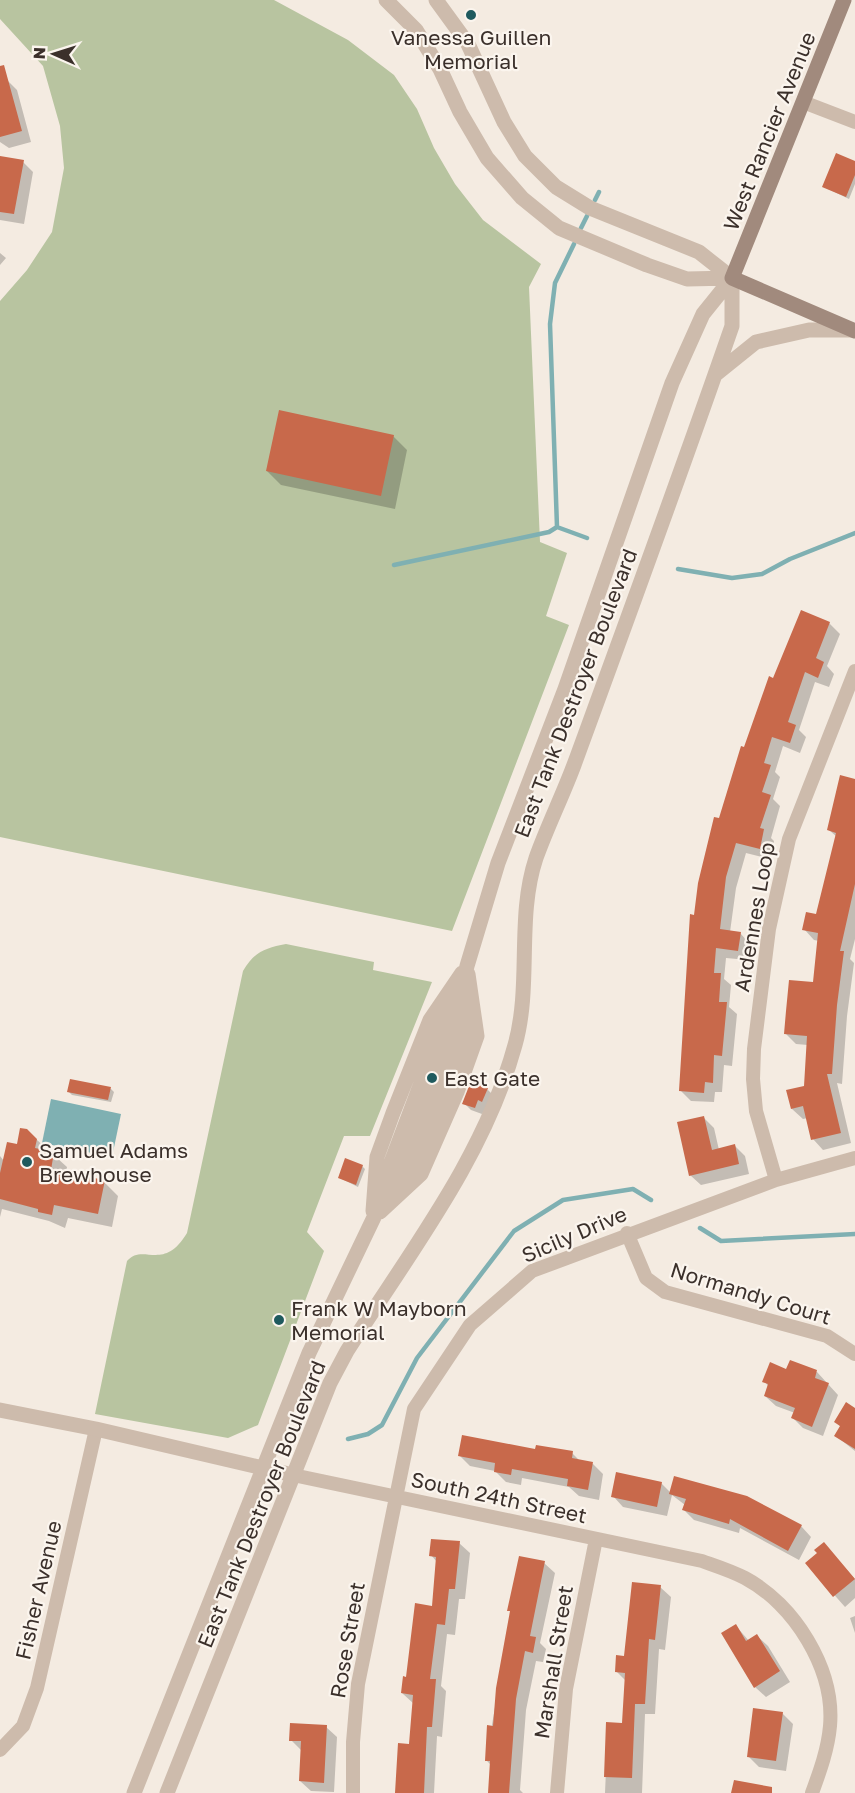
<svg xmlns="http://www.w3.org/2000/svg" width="855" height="1793" viewBox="0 0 855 1793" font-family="'Golos Text',sans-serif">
<rect width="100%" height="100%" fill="#f4ebe1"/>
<!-- green -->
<path fill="#b8c4a0" d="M0 0H274L348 40 394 75 417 109 434 148 455 184 483 220 541 264 529 287 540 542 567 553 546 616 569 625 452 931 0 837V301L27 270 52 232 64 168 60 126 43 66 0 19Z
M286 944 374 962 373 970 432 982 370 1136H344L307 1232 324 1251 258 1425 228 1438 95 1414 127 1261C143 1242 163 1273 187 1233L243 971C254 952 265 948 286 944Z"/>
<!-- water -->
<path fill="#7fb0b2" d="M51 1099 121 1114 112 1157 42 1143Z"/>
<!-- shadow -->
<path fill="#0003" d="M7 80 17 90 31 142 9 148 0 142V82Z
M0 157 23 162 33 172 24 224 0 220Z
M855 163V184L849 199 824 187Z
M0 253 6 258 0 265Z
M393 436 407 450 395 509 281 485 267 471Z
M829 623 840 634 827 666 834 674 829 687 815 682 799 730 806 737 800 753 783 746 775 772 780 777 773 799 780 806 771 838 774 841 770 859 746 853 736 888 730 932 740 933 750 944 748 960 726 958 724 979 731 985 729 1007 737 1014 732 1066 724 1065 722 1092H715L714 1102 691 1101 681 1091 696 916 720 820 745 749 774 680Z
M855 781V939L850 959 854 963 847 1016 842 1084 837 1083 851 1143 823 1150 813 1139 808 1118 803 1119 792 1109 805 1087 808 1045 796 1044 786 1034 814 984 819 941 814 940 804 929 817 916 837 837 829 830Z
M71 1080 111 1089 114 1092 111 1102 72 1095 69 1092Z
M487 1089 494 1096 482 1114 471 1110 464 1103Z
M704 1118 714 1128 719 1150 735 1146 745 1156 749 1174 701 1185 690 1175Z
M27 1131 67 1167 66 1174 104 1182 118 1196 112 1227 68 1218 65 1228 49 1221 2 1209 0 1217V1156L4 1161Z
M362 1166 365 1169 358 1187 340 1178Z
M791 1361 817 1372 838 1395 823 1436 803 1428 793 1418 795 1413 776 1406 765 1396 769 1387 764 1381 787 1371Z
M855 1410V1451L836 1436 841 1427 836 1422Z
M572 1453 581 1462 593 1464 603 1474 599 1500 579 1496 569 1487 522 1478 521 1485 506 1482 495 1471 470 1466 460 1456Z
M661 1483 671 1493 801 1526 811 1537 799 1560 740 1528 739 1533 694 1520 684 1510 685 1505 672 1495 667 1516 623 1507 613 1496Z
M459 1543 470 1553 465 1599H459L455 1635 447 1634 441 1686 446 1691 442 1737 437 1736 434 1793H404L414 1704 402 1693 433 1607 437 1562 431 1555Z
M824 1544 855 1579V1598L845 1607 807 1564 819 1553Z
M544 1563 555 1573 540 1643 546 1649 543 1662 536 1661 526 1710 520 1790 523 1793H490L491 1765 486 1760 511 1613 509 1610Z
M660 1587 671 1597 665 1650 659 1649 655 1714H645L642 1793H605L608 1724H623L626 1681 616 1671Z
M855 1616V1633L850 1618Z
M736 1626 749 1641 757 1636 768 1646 790 1682 766 1697 755 1687Z
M782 1713 793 1724 786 1771 759 1767 748 1756Z
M326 1727 337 1737 334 1792 311 1791 300 1781 302 1751 291 1740Z"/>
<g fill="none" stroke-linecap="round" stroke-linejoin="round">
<!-- stream -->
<path stroke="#7fb0b2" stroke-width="4.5" d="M595 200 599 192
M581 228 587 216
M574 244 555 283 550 324 557 527 587 538
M394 565 549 532 557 527
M678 569 732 578 762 574 790 559 855 533
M700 1228 721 1241 855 1234
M348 1439 368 1434 382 1425 417 1358 514 1231 563 1200 633 1189 651 1200"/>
</g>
<!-- building -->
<path fill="#c8694b" d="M4 65 22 131 0 137V66Z
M836 153 855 161V175L846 197 822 187Z
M0 156 24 160 14 214 0 212Z
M279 410 394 435 381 496 266 471Z
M801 610 830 622 816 658 824 662 818 678 805 672 788 722 796 725 790 743 772 737 764 763 771 765 762 792 771 795 760 828 764 829 760 849 736 843 726 877 720 929 741 932 738 951 716 948 714 973H721L719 1002H727L722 1056 714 1055 713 1083 705 1082 704 1093 679 1091 690 914 694 915 698 883 714 817 719 818 741 746 744 747 769 676 773 678Z
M840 775 855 779V884L840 951H844L837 1005 832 1074H827L841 1133 811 1140 803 1106 791 1109 786 1090 804 1086 807 1036 784 1034 786 1011 789 980 813 982 818 933 802 930 806 912 816 914 836 833 827 830Z
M70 1079 111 1087 108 1100 67 1092Z
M471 1081 488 1088 482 1102 478 1100 475 1108 462 1104Z
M704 1116 712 1150 735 1144 739 1164 689 1176 677 1122Z
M20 1128 27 1129 37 1139 35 1148 54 1152 51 1170 105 1180 98 1214 54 1205 52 1215 38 1212V1209L0 1199V1173L7 1142 17 1144Z
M345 1158 363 1165 356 1185 338 1178Z
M790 1360 817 1370 815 1378 829 1383 812 1427 791 1418 795 1408 764 1396 768 1384 762 1382 770 1362 786 1369Z
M846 1402 855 1408V1449L834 1436 840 1426 834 1422Z
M462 1435 535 1449 536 1445 573 1451 572 1458 593 1462 588 1490 567 1486 568 1479 512 1469 511 1475 494 1472 495 1463 458 1456Z
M616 1472 662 1482 657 1507 611 1497Z
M674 1476 747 1496 802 1525 788 1551 730 1519 729 1524 682 1510 686 1499 669 1494Z
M431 1539 460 1541 455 1589H449L445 1625 437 1624 430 1679H436L432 1727H427L424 1793H395L398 1743 409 1744 413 1695 401 1693 403 1676 406 1677 415 1603 432 1606 436 1557 429 1556Z
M824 1542 855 1579 833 1597 805 1563 817 1553 814 1550Z
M519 1556 545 1561 530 1636 536 1637 533 1653 525 1651 516 1699 509 1793H488L490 1761H485L487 1725 493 1726 496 1688 510 1611H507Z
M632 1582 661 1585 655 1640 649 1639 645 1704H635L632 1778 604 1777 606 1722 622 1723 625 1673 615 1672 616 1655 624 1656Z
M736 1624 746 1641 757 1634 780 1671 754 1688 721 1633Z
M753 1708 783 1712 776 1761 747 1757Z
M290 1723 327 1725 324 1783 299 1781 301 1741H289Z
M734 1780 772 1787V1793H731Z"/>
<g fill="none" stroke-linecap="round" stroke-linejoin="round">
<!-- minor -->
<path stroke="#cdbbac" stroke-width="14" d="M803 102 855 122
M776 1180 756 1111 753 1079 754 1049 769 929 789 839 855 671
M627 1233 646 1278 665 1292 827 1336 855 1354
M293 1475 702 1561C716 1566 732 1571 745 1578 794 1604 835 1669 830 1726 828 1749 820 1771 812 1793
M0 1750 23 1726 37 1688 96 1429
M353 1793V1742L358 1684 414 1409 470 1325 532 1271 776 1180 855 1158
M557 1793 566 1689 596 1539"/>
<!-- tertiary -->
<path stroke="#cdbbac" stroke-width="15" d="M386 0 416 30 440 69 460 112 487 158 522 198 559 228 647 265 687 279 732 278
M436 0 468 44 504 122 525 156 556 187 590 208 699 252 732 278
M715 375 756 342 809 330H852
M383 1184 452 1001
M398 1185 411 1169 445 1086 464 1032 465 1008
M373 1211 377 1157 393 1113 430 1020 462 973
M380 1212 421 1174 457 1092 477 1036 468 974
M0 1410 96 1429 293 1475
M134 1793 309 1353 399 1165 453 1028 467 966 498 863 565 689 672 383 703 314 732 278
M167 1793 330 1383 347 1351C409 1253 484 1158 515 1045 532 985 516 918 536 858 547 827 562 797 574 765 627 620 681 473 732 326V278"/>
<!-- secondary -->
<path stroke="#a18a7d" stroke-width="15" d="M844 0 732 278 855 331"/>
</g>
<!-- markers -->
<g fill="#1f5a5e" stroke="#fbf5ee" stroke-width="2">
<circle cx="471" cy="15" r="6"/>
<circle cx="432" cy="1078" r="6"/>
<circle cx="27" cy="1162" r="6"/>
<circle cx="279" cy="1320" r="6"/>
</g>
<g text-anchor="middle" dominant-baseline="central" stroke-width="4.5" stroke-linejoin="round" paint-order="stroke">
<!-- poi labels -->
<g font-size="21" fill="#3b302b" stroke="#fbf5ee" text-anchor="start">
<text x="471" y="37" text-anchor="middle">Vanessa Guillen<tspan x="471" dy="24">Memorial</tspan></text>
<text x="444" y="1078">East Gate</text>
<text x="39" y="1150">Samuel Adams<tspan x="39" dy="24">Brewhouse</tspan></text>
<text x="291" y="1308">Frank W Mayborn<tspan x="291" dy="24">Memorial</tspan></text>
</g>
<!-- street labels -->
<g font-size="21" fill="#3b302b" stroke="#fbf5ee">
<text transform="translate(769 131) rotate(-68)">West Rancier Avenue</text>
<text transform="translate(575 693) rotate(-69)">East Tank Destroyer Boulevard</text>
<text transform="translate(754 917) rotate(-80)">Ardennes Loop</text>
<text transform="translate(574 1234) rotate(-23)">Sicily Drive</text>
<text transform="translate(751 1293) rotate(17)">Normandy Court</text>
<text transform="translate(499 1497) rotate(12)">South 24th Street</text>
<text transform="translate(261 1504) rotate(-68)">East Tank Destroyer Boulevard</text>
<text transform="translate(38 1590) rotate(-77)">Fisher Avenue</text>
<text transform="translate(347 1640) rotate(-80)">Rose Street</text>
<text transform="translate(553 1662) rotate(-81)">Marshall Street</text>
</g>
</g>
<!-- north arrow -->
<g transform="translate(54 54) rotate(273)" stroke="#fbf5ee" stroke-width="4.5" paint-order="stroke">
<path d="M0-4.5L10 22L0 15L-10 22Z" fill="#3b302b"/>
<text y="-9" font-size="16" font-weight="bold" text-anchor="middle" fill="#3b302b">N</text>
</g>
</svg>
